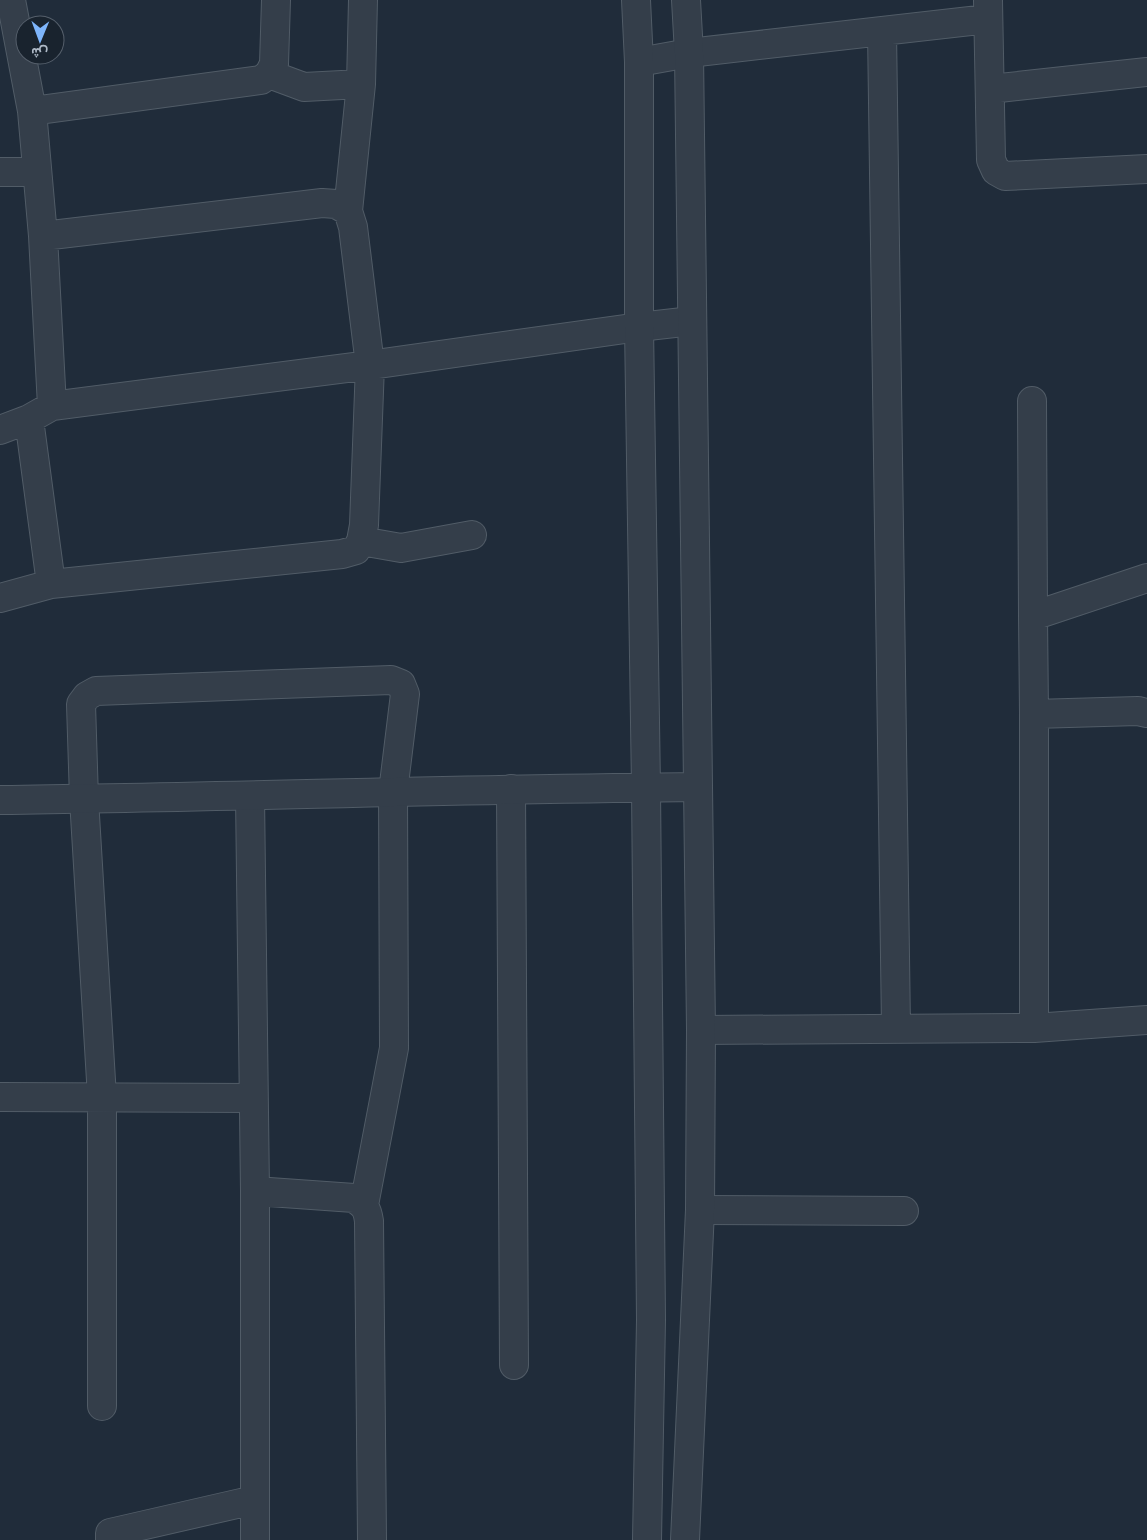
<svg xmlns="http://www.w3.org/2000/svg" width="1147" height="1540" viewBox="0 0 1147 1540" font-family="Cabin,Vazirmatn,sans-serif">
<rect width="100%" height="100%" fill="#202c3a"/>
<g fill="none" stroke-linecap="round" stroke-linejoin="round">
<!-- minor casing -->
<g stroke="#515c67" stroke-width="30">
<path id="minor" d="M11 0 32 111 43 236 52 406
M988 1 991 160 996 171 1005 176 1147 169
M882 31 896 1028
M639 62 689 53 988 19
M269 74 304 87 361 84
M990 89 1147 72
M32 111 261 80 269 74 274 64 276 0
M0 172H37
M348 211 361 84 363 0
M1032 401 1033 616
M29 419 51 584
M0 430 29 419 52 406 370 365 639 327 692 321
M361 541 401 548 472 535
M0 598 51 584 342 554 356 550 361 541 364 525 370 365 353 227 348 211 336 204 322 203 43 236
M1034 714 1138 711 1147 713
M511 789 514 1365
M250 796 255 1191V1540
M1034 1028V714L1033 616 1147 578
M701 1030 1034 1028 1147 1020
M0 1097 252 1098
M255 1191 354 1198C365 1206 367 1208 369 1221L372 1540
M700 1210 904 1211
M102 1406V1097L84 799 81 704 87 696 96 691 391 680 401 684 405 694 393 792 394 1048 364 1205
M110 1540V1533L254 1500"/>
</g>
<!-- tertiary casing -->
<g stroke="#515c67" stroke-width="30">
<path id="tertiary" d="M636 0 639 62V327L646 788 651 1320 647 1540
M0 800C233 797 465 789 698 787
M685 1540 700 1210 701 1030 689 53 686 0"/>
</g>
<!-- minor -->
<use href="#minor" stroke="#343e4a" stroke-width="28"/>
<!-- tertiary -->
<use href="#tertiary" stroke="#343e4a" stroke-width="28"/>
</g>
<!-- north arrow -->
<g transform="translate(40 40) rotate(181)"><circle r="24" fill="#19232e" stroke="#555f6b"/>
<path d="M0-4L9 19L0 12L-9 19Z" fill="#7eb5fb"/>
<text y="-8" font-size="14" font-weight="bold" text-anchor="middle" fill="#aeb9c6">ش</text>
</g>
</svg>
